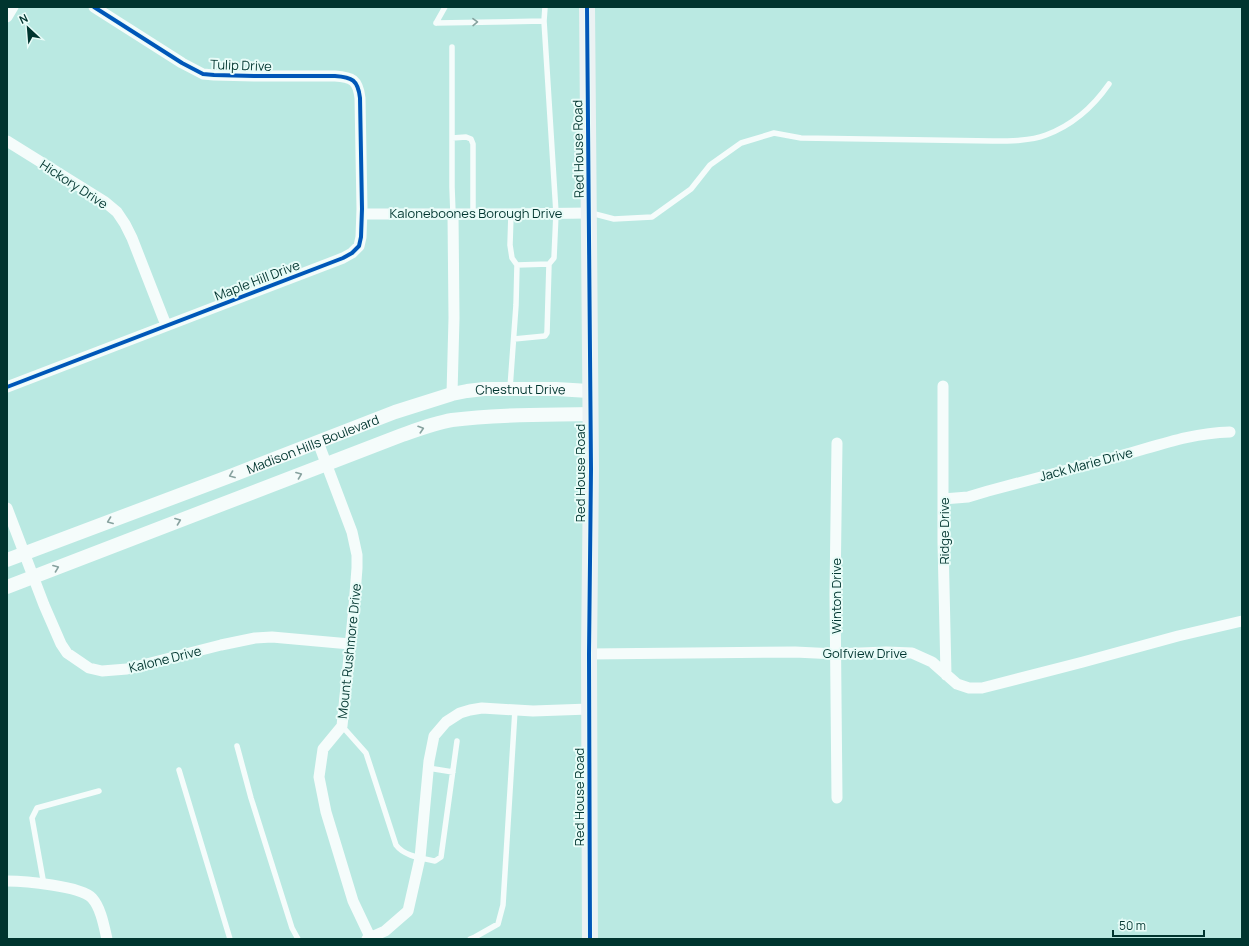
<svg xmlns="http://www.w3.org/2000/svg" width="1249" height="946" viewBox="0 0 1249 946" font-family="Manrope,sans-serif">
<rect width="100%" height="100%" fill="#bae9e2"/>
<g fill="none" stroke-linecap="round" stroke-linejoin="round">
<!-- service -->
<path stroke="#f5fcfb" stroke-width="5.5" d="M436 23 544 21
M436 23 445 7
M452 47V187L453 214
M452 138 466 137 471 139 473 144V214
M591 213 614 219 652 217 691 189 710 165 741 143 774 133 801 138 993 141C1010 141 1030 141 1046 135 1073 125 1093 107 1109 84
M517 265 549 264
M514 339 545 336 547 333 549 264 554 258 556 213 544 21 545 7
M510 388 516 305 517 265 512 258 510 245 511 214
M342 726 366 753 396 845C404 856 421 858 435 861L441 857 457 741
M237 746 251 798 292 928 298 939
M428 768 453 772
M179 770 230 939
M44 885 32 818 37 808 99 791
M470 939 475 937 498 924 503 905 515 710"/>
<!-- minor -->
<path stroke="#f5fcfb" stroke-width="11" d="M7 17 13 7
M7 141 105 202 117 212 125 224 132 238 166 325
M362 214H511L589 213
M943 386V542L946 675
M7 387 343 258 352 253 359 246 361 237 362 209 360 98C358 80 352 77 335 76H254L214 75 203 74 182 63 94 7
M452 394 454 318 453 214
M318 442 352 532 357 555V568L354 607 342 726 323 749 319 777 326 812 353 901 371 939
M837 443 835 594 837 798
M943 499 968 497 988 491C1032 479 1076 468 1120 456 1157 446 1190 433 1230 432
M7 508 44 605 61 644 67 653 89 668 102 671 127 669 221 645 255 638 272 637 350 644
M589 654 795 652 836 654 886 652 912 653 932 662 957 684 969 688H982L1083 662 1178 636 1242 621
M7 881C24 881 81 886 92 898 101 908 104 926 107 939
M367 939 385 931 408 911 420 858 429 761 434 736 446 722 460 713 470 710 482 708 533 711 589 709"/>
<!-- tertiary -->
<g stroke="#f5fcfb" stroke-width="14">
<path id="s1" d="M7 560 233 475 395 412 452 394 467 391 484 389H556L589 391"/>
<path d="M7 587 402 435C419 429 435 423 452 420 498 414 545 415 590 414"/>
</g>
<!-- secondary -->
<path stroke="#ebf2f3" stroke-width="16" d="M587 7 591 469 589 654 590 939"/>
<!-- cycleway casing -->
<g stroke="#e8fcf8" stroke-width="6">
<path id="cycleway" d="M587 7 591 469 589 654 590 939
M7 387 343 258 352 253 359 246 361 237 362 209 360 98C358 80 352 77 335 76H254L214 75 203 74 182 63 94 7"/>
</g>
<!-- cycleway -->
<use href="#cycleway" stroke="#0057b8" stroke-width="4"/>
</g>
<!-- one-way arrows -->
<defs><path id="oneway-chevron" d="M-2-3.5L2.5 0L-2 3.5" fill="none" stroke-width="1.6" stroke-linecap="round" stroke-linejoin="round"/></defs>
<g stroke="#87a29f">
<use href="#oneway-chevron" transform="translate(475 22) rotate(-1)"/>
<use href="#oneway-chevron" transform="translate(421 429) rotate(-18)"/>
<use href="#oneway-chevron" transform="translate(232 475) rotate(159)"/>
<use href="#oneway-chevron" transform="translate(299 475) rotate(-21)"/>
<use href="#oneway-chevron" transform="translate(110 521) rotate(159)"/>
<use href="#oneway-chevron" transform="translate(178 521) rotate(-21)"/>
<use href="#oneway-chevron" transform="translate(56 568) rotate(-21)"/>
</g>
<g text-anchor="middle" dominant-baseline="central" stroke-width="4" stroke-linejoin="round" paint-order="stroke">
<!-- street labels -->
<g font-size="13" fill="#00352f" stroke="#e8fcf8">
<text transform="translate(241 65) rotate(2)">Tulip Drive</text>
<text transform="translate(578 149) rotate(-91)">Red House Road</text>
<text transform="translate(74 184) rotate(33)">Hickory Drive</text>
<text x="476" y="213">Kaloneboones Borough Drive</text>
<text transform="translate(257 280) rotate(-21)">Maple Hill Drive</text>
<text stroke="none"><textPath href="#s1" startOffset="544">Chestnut Drive</textPath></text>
<text stroke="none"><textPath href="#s1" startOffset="327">Madison Hills Boulevard</textPath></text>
<text transform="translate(1086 464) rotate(-15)">Jack Marie Drive</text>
<text transform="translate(580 473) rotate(-90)">Red House Road</text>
<text transform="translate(944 531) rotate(-90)">Ridge Drive</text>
<text transform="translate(836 596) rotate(-90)">Winton Drive</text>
<text transform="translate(349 651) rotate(-84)">Mount Rushmore Drive</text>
<text x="865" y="653">Golfview Drive</text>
<text transform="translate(165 659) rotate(-14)">Kalone Drive</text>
<text transform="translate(579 797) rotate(-90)">Red House Road</text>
</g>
</g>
<!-- border -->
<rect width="1249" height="946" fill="none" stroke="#00352f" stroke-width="16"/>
<!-- north arrow -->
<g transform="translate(28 28) rotate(334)" stroke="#e8fcf8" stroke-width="3" paint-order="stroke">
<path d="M0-3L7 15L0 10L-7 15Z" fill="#00352f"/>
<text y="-6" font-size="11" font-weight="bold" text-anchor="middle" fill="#00352f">N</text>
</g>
<!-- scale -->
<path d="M1113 930v6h91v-6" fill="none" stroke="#00352f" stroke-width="2"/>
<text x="1119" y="930" font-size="12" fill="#00352f" stroke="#e8fcf8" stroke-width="3" paint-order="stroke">50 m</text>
</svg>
